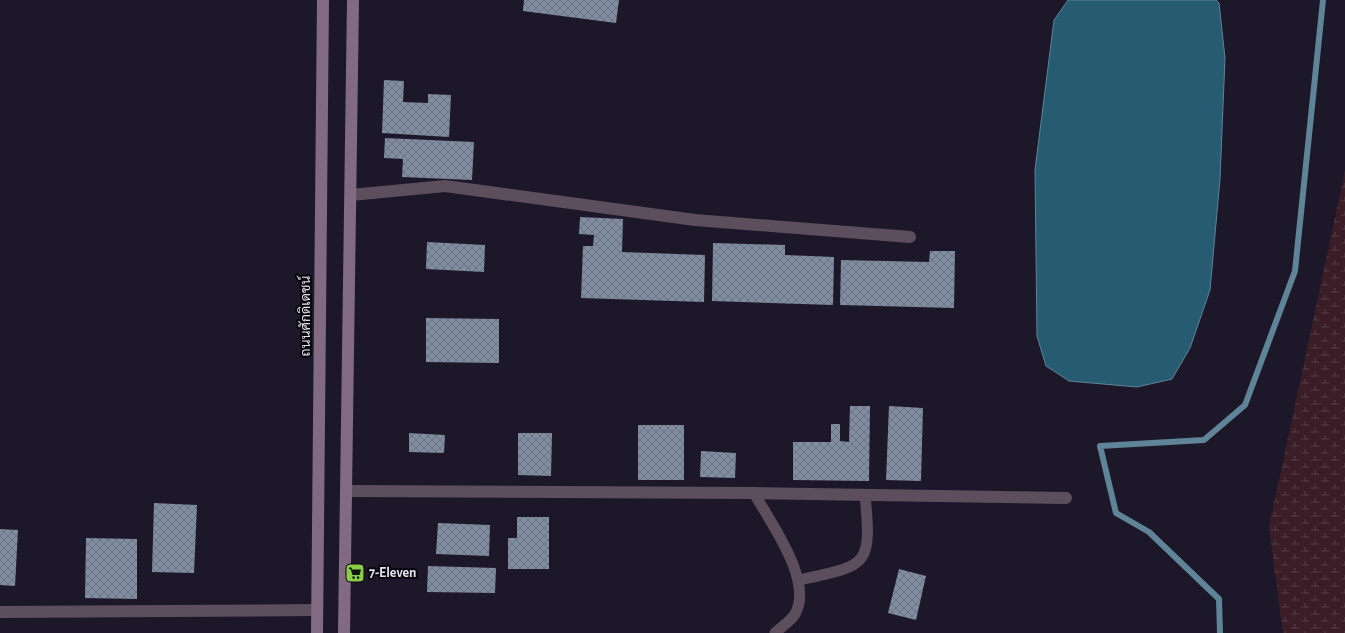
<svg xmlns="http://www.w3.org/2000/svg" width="1345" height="633" viewBox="0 0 1345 633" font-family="'Alegreya Sans',Sarabun,sans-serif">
<defs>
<pattern id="wetland-marsh" width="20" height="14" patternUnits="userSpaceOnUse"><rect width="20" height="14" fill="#3a1d27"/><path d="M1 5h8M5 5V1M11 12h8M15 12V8" fill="none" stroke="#563e47"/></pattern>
<pattern id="building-cross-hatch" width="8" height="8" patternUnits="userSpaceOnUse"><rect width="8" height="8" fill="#808ca0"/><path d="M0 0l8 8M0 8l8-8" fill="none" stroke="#6b7381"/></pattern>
</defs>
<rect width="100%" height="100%" fill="#1c1829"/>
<!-- wetland -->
<path fill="url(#wetland-marsh)" d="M1345 171V633H1283L1269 527Z"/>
<!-- water -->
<path fill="#265b72" stroke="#5f8397" d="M1068 0H1216L1219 3 1225 58 1220 179 1210 290 1190 348 1172 379 1137 387 1069 381 1046 366 1037 336 1035 170 1054 20Z"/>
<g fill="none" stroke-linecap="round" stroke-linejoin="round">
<!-- stream -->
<path stroke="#5f8397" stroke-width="6" d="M1220 633 1219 599 1149 532 1116 513 1100 446 1204 440 1245 405 1295 271 1323 0"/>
</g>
<!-- building -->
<path fill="url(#building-cross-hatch)" d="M524 0H619L616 23 523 11Z
M384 80 404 81 403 102 428 103V94L451 95 449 137 382 133Z
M385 138 474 142 472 180 402 177 403 159 384 158Z
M580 217 623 219 622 252 705 255 704 302 581 298 583 246H593L594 235 579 234Z
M427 242 485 245 484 272 426 269Z
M713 243 785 245V255L834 257 833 305 712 301Z
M930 251H955L954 308 840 305 841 260 929 262Z
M426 318 499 319V363L426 362Z
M850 406H870L869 481 793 480V442H831V424H840V441L849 442Z
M889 406 923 408 921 481 886 480Z
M638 425H684V480H638Z
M409 433 445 435 444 453 409 452Z
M518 433H552L551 476 518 475Z
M701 451 736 453 735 478 700 477Z
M154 503 197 505 194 573 152 572Z
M517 517H549V569H508V538H517Z
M438 523 490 525 489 556 436 554Z
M0 529 18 530 15 586 0 585Z
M86 538 137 539V599L85 598Z
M428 566 496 568 495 593 427 592Z
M899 569 926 576 916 620 888 613Z"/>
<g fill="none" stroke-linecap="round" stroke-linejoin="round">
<!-- lane -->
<path stroke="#5d4e5d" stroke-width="11" d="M754 493C770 522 814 581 795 614 791 621 781 627 775 633
M799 580C868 565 872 567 865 495"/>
<!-- street -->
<path stroke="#5d4e5d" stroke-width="12" d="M351 195 445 186 695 220 910 237
M347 491 754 493 1066 498
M0 612 317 610"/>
<!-- secondary -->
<path stroke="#826b82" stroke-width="12" d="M317 633 323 0
M344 633 353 0"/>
</g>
<!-- icons -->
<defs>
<g id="supermarket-square" transform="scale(1)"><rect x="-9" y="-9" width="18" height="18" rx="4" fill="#8bce46" stroke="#06050b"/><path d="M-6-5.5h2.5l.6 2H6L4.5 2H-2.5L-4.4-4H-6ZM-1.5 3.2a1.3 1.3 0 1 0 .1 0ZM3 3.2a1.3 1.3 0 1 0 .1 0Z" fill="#111"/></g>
</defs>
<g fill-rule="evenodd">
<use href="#supermarket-square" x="355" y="573"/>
</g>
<g text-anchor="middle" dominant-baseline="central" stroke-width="4" stroke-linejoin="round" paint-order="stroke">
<!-- street labels -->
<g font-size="14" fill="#e3e1ed" stroke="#06050b">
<text transform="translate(306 316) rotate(-90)">ถนนศักดิเดชน์</text>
</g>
<!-- poi labels -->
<g font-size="14" font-weight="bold" fill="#e3e1ed" stroke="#06050b" text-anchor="start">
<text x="369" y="573">7-Eleven</text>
</g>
</g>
</svg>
